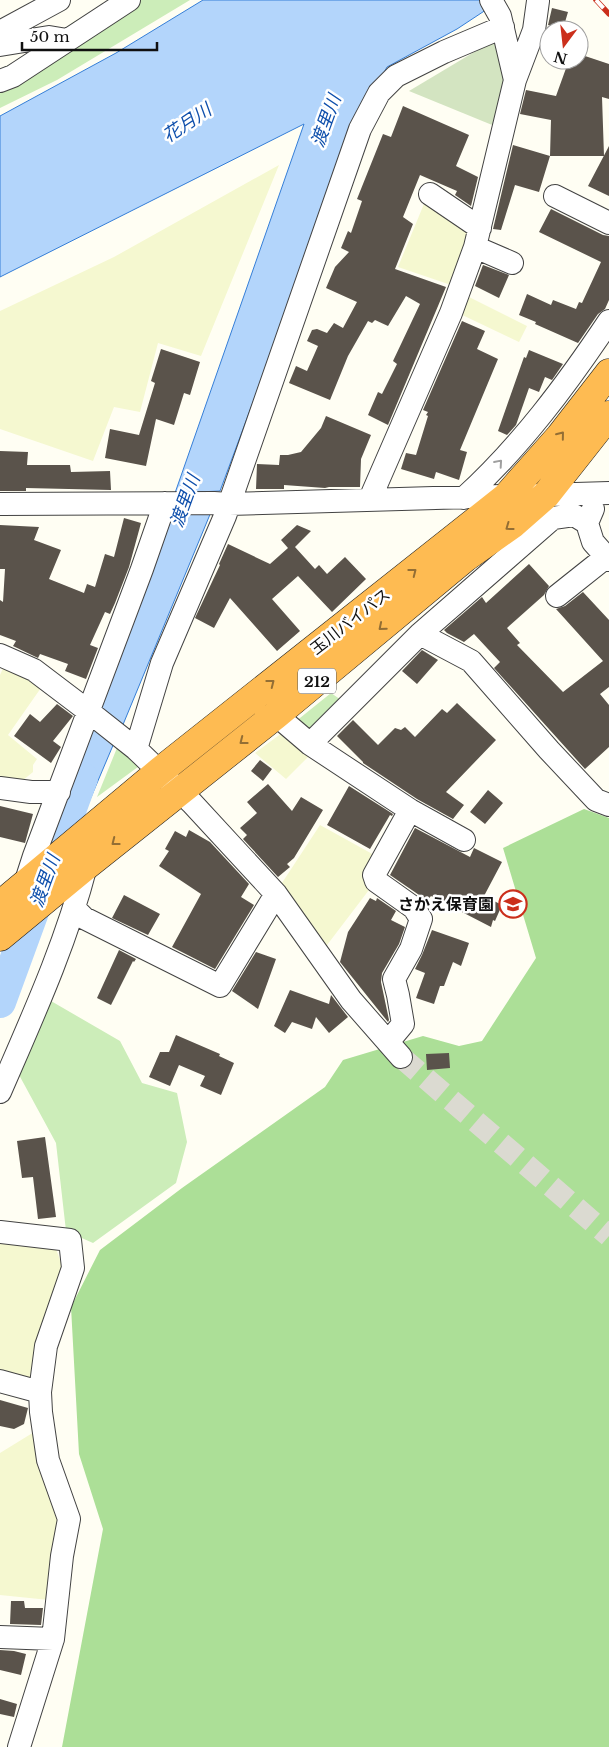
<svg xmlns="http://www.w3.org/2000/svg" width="609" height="1747" viewBox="0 0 609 1747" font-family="'Libre Baskerville','Noto Sans JP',serif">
<rect width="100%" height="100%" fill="#fffef3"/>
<!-- farmland -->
<path fill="#f5f8d0" d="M279 165 201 356 158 343 140 412 114 407 93 461 0 429V311L114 257Z
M426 199 473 230 454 286 398 267Z
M463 294 527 326 519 342 456 312Z
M5 664 43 685 8 735 37 759 33 765V772L17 785 0 782V675Z
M286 730 314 751 286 779 255 753Z
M320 825 376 856 372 886 324 949 278 889Z
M0 1237 54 1244 64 1270 30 1383 0 1374Z
M52 1421 64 1516 49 1600 0 1595V1453Z"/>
<!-- green -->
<path fill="#ccedb9" d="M118 0H190L57 80 0 108V69L19 60 75 21Z
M331 693 344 702 310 736 295 722Z
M119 743 142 764 97 797Z
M51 1001 120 1041 142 1083 177 1093 187 1142 176 1183 93 1243 66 1231 56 1143 18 1073Z"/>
<!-- forest -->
<path fill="#acdf97" d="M584 809 609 818V1747H62L103 1529 79 1454 71 1307 100 1250 182 1188 325 1087 343 1060 423 1036 459 1046 482 1041 536 958 503 848Z"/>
<!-- cemetery -->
<path fill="#d3e4c1" d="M496 39 507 81 497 127 409 91Z"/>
<!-- water -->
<path fill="#b3d5fb" stroke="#357ed7" d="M203 0H501L457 29 387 67 356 125 220 491 175 493 304 124 0 277V116L116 53Z
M211 512 122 727 98 706 167 514Z
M93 725 114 743 89 802 59 826Z"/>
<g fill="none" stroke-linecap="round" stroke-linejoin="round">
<!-- river -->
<path stroke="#b3d5fb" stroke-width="32" d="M0 1002 82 778"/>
</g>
<!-- building -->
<path fill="#5a534b" d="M552 8 568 12 563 29 548 25Z
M579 54 609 64V99L602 97 604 156H550L551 120 520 114 526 90 556 96 569 60H579Z
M403 106 469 135 456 166 478 177 471 206 455 195 457 191 420 175 403 217 413 224 395 269 446 287 388 425 368 415 378 392 382 394 397 364 393 361 420 304 406 296 388 326 375 320 372 323 368 321 348 356 330 400 289 383 296 366 307 371 318 346 307 341 312 330 317 329 327 333 334 323 343 328 357 302 326 288 335 267 349 252 341 248 348 231 351 233 362 201 357 199 383 134 391 137Z
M513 145 550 156 539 192 515 185 501 230 493 229Z
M609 146V196L588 186Z
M551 209 603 235 609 236V300L605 309 598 314 578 343 535 324 536 322 519 315 527 294 551 305 553 300 576 309 579 302 582 303 601 262 539 232Z
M483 265 509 275 499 298 475 286Z
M462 321 485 331 477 349 498 359 460 450 467 452 459 480 436 472 434 479 401 469 406 453 416 455 428 416 426 415 428 412 423 410Z
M161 349 200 362 190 395 184 393 174 425 156 419 146 466 105 458 110 429 139 435 155 383 151 381Z
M529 350 563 364 552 380 545 377 539 392 529 388 516 425 507 435 498 431 524 357 526 358Z
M326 416 371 435 361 459 360 487H329L325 488 284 485V489H256L257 464 279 465 280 455H288L301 452 321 428Z
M0 451 28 452 27 465H70L71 472 110 471 111 490 26 488V491H0Z
M124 518 141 523 129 567 115 603 110 614 105 612 90 645 98 648 86 679 65 671 68 664 40 654 38 658 13 646 16 641 0 635V600L3 602 5 569H0V525L39 527 34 540 61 550 49 579 84 593 87 584 95 587 105 554 114 557Z
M297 525 311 531 295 547 315 569 319 565 327 574 345 557 366 579 332 612 298 576 272 599 300 631 277 651 230 598 214 628 195 618 220 565 219 564 228 544 270 564 288 548 281 540Z
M529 564 549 586 544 595 507 628 520 643 517 645 563 692 603 661 556 609 565 606 583 592 609 620V687L600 694 609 705V747L585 769 494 668 500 662 474 634 464 642 447 633 444 630 482 597 486 603Z
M422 650 438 660 417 684 402 671Z
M457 703 496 740 446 792 464 805 453 819 417 799 363 763V762L337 736 353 720 378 745 395 728 401 730 405 727 415 737 442 709 447 713Z
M57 704 73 716 53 741 61 747 51 763 14 736 30 714 40 722Z
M260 760 272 769 263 781 251 771Z
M268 784 292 811 301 797 323 810 294 858 287 864 290 867 278 877 243 839 247 835 240 828 257 813 247 802Z
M349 786 393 814 392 816 390 815 370 849 327 825Z
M488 790 503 803 485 824 470 812Z
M0 806 33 814 25 843 0 837Z
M415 828 470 857 474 848 502 862 484 896 502 905 495 921 493 920 491 927 431 896 426 902 422 897 390 875Z
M189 830 210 842 249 884 241 897 254 905 215 969 172 947 201 894 159 866 169 851 165 849 175 831 186 837Z
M124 895 160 914 148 935 112 918Z
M370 898 376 901 377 898 396 911 391 920 405 927 399 944 382 973 381 982 389 1020 388 1022 340 962 348 932Z
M432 930 469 943 461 966 453 962 444 986H440L434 1004 416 998 425 973 415 969 422 955Z
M119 950 136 959 134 962 133 961 111 1005 97 998Z
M256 952 276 959 258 1009 232 991Z
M290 990 329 1004 331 995 348 1017 329 1033 316 1017 312 1029 292 1022 285 1033 274 1026Z
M176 1035 220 1054 219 1056 234 1063 221 1095 200 1086 205 1076 179 1065 170 1086 149 1077 160 1052H169Z
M449 1053 450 1068 427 1070 426 1054Z
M45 1137 56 1217 38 1219 33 1177 22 1178 17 1141Z
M0 1400 28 1408 24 1424 14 1429 0 1426Z
M11 1601H24L25 1608H43L41 1625 10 1624Z
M0 1650 14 1651 26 1654 21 1675 0 1670Z
M0 1699 17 1704 14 1717 0 1714Z"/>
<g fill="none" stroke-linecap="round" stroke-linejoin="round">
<!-- minor-tunnel -->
<path stroke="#dbdad1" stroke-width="22" stroke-dasharray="22 11" stroke-linecap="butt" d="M401 1057 609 1236"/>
<!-- minor casing -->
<g stroke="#434343" stroke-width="24">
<path id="minor" d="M0 32 59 0
M0 45 49 37 67 40
M515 80 534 30 538 1
M0 81 13 76 129 0
M430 194 480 228
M555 196 609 223
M475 247 512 263
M464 498C521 446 567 384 609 321
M370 499 451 313 475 247 515 80 500 16 491 0
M0 504 214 503 229 504 609 493
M593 509 587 523 593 542 609 560
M557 596 606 557
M420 634 471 661 549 750 596 800 609 805
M0 655 34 670 88 711 136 749 192 803 276 894 351 1000 401 1057
M276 715 310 744 410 810 464 840
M310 744 420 634 553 518 574 515 587 523
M136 749 162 663 225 516 360 129 379 93 396 76 444 52 503 27
M0 788 31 792H59
M25 884 34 856 142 569 165 503
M75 909 84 918 220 986 276 894
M388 1042 403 1024 398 995 394 979 411 949 421 919 414 908 376 881 374 875 410 810
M0 1092C32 1018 66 944 86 866
M0 1232 70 1240 73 1268 46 1346 40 1392 41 1412 48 1460 69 1519 62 1556 53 1639 19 1747
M0 1381 40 1392
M0 1637 53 1639"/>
</g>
<!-- highway casing -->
<g stroke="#212121" stroke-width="29">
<path id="highway" d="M0 905 160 771 506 497 560 436 609 373
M0 937 86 866 276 715 465 558 513 524 546 495 609 415"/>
</g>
<!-- minor -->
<use href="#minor" stroke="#fff" stroke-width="22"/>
<!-- highway -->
<use href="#highway" stroke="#febb52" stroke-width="28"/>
<!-- rail casing -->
<g stroke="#cb2f1c" stroke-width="5.5">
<path id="rail" d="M596 0 609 14"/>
</g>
<!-- rail -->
<use href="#rail" stroke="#fff" stroke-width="4" stroke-dasharray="11" stroke-linecap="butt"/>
</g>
<!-- one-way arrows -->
<defs><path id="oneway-chevron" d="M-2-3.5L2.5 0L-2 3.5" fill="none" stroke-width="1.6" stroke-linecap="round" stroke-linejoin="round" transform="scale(1.25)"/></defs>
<g stroke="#936e34">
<use href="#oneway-chevron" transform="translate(561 435) rotate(-51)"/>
<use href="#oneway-chevron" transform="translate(509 527) rotate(144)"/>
<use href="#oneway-chevron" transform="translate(413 572) rotate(-38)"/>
<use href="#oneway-chevron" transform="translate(382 627) rotate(140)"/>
<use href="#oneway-chevron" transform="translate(271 683) rotate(-38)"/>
<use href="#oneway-chevron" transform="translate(243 741) rotate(142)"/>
<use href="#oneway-chevron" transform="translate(115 842) rotate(142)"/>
</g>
<use stroke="#9f9f9f" href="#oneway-chevron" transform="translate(499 463) rotate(-49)"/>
<!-- icons -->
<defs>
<g id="school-ring" transform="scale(1.4375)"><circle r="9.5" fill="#fff" stroke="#cb2f1c" stroke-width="1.5"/><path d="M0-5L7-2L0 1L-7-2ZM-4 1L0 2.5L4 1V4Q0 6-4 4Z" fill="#cb2f1c"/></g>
</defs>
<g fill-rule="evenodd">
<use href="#school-ring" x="513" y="904"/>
</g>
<g text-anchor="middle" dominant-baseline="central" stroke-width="5" stroke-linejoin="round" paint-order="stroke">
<!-- shield labels -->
<rect fill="#fff" stroke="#585858" stroke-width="1" x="298" y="668.5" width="38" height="25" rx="4"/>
<g font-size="15" font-weight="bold" fill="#101010">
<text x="317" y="681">212</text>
</g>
<!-- street labels -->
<g font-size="16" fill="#101010" stroke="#fff">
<text transform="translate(350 621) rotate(-38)">玉川バイパス</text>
</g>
<!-- poi labels -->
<g font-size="16" font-weight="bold" fill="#101010" stroke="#fff" text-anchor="end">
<text x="494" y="904">さかえ保育園</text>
</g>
<!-- water labels -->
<g font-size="18" font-style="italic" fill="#0e4fac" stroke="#fff">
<text transform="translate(326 121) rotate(-70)">渡里川</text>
<text transform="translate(187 123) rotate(-34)">花月川</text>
<text transform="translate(185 501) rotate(-70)">渡里川</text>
<text transform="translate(45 881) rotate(-70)">渡里川</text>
</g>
</g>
<!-- north arrow -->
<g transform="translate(564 45) rotate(195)"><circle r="24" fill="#ffffff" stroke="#9f9f9f"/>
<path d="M0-4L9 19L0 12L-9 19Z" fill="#cb2f1c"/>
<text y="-8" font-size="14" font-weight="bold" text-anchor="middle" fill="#101010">N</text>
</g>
<!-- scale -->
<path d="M22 42v8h135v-8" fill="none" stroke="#101010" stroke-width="2.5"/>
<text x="30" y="42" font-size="15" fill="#101010" stroke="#ffffff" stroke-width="4" paint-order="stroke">50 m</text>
</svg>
